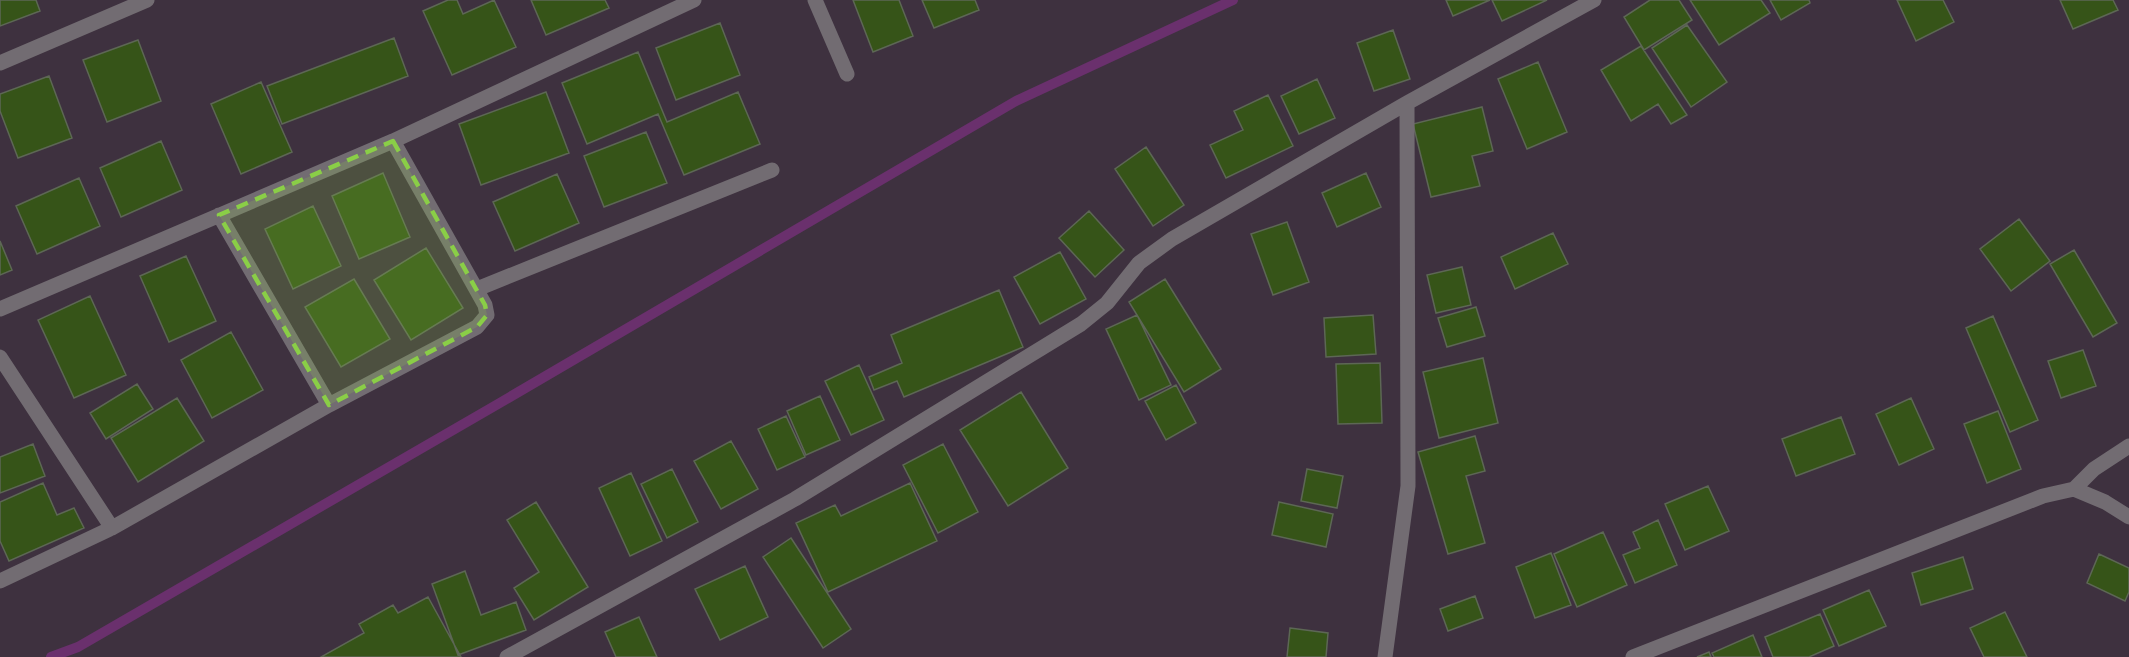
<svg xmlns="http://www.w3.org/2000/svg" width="2129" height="657" viewBox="0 0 2129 657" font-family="Roboto,sans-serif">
<rect width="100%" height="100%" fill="#3e313f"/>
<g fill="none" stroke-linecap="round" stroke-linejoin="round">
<!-- stream -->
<path stroke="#6a306d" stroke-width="10" d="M51 657 78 647 498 404 1016 101 1233 0"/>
</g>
<!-- building -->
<path fill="#365418" stroke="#5d6755" stroke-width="1.5" d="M0 0H36L40 11 0 26Z
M448 0H457L463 14 494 0 516 47 452 75 423 11Z
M531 0H605L609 8 546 35Z
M853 0H899L913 36 873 52Z
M922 0H975L979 10 934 28Z
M1446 0H1490L1453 16Z
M1492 0H1547L1502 21Z
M1650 0H1679L1692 20 1644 50 1624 17Z
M1690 0H1761L1770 13 1719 45Z
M1770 0H1809L1810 3 1781 20Z
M1897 0H1943L1954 22 1916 41Z
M2060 0H2113L2118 10 2073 29Z
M720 23 740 75 676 100 656 48Z
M1687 25 1727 82 1691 107 1652 48Z
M1393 30 1410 79 1374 91 1357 43Z
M394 38 408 76 282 124 267 86Z
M138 40 161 101 107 122 83 60Z
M1641 46 1687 115 1671 124 1658 104 1631 121 1601 70Z
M638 52 667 122 738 92 760 144 684 175 658 114 587 144 562 83Z
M1538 62 1567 132 1527 149 1498 79Z
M49 76 72 138 18 158 0 111V94Z
M1317 79 1335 118 1299 134 1281 96Z
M261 82 292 152 241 174 211 104Z
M546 92 569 153 481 185 459 124Z
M1268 95 1293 146 1226 178 1210 145 1243 130 1234 111Z
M1482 107 1493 151 1472 156 1480 186 1431 197 1413 124Z
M646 132 667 183 604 207 584 156Z
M161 141 182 190 121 217 100 168Z
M1146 147 1184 205 1153 226 1115 169Z
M383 173 410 237 359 259 332 196Z
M1366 173 1381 207 1337 227 1322 193Z
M557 174 579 223 515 251 493 202Z
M79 178 100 226 37 254 16 206Z
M313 206 341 266 293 289 265 229Z
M1089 211 1124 250 1095 277 1059 238Z
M2019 219 2050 261 2011 291 1980 249Z
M1287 222 1309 282 1273 295 1251 234Z
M1553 233 1568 264 1515 289 1501 257Z
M0 241 12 270 0 275Z
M426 248 463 308 411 340 374 280Z
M2074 250 2117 323 2093 337 2050 264Z
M1060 252 1086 299 1040 324 1014 277Z
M186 256 216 321 169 342 140 276Z
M1462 267 1471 305 1436 313 1427 275Z
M354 279 390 339 341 367 305 307Z
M1165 279 1221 369 1184 392 1129 302Z
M999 290 1023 347 904 397 897 381 874 390 869 377 902 363 891 335Z
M90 296 126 375 74 398 38 320Z
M1476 307 1485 336 1447 347 1438 318Z
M1137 315 1171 385 1139 400 1106 329Z
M1373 315 1376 354 1326 357 1324 318Z
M1993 316 2038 420 2010 432 1966 328Z
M231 332 263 390 212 418 181 360Z
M2083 350 2096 386 2061 398 2048 361Z
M1483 358 1498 423 1439 438 1423 372Z
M1380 363 1382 423 1338 424 1336 364Z
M859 365 884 420 851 435 825 381Z
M137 384 153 409 106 439 90 413Z
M1176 385 1196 423 1166 440 1145 401Z
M1021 392 1068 468 1008 506 960 430Z
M820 396 840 440 806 455 787 411Z
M177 398 204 441 138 482 111 438Z
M1911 398 1934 449 1899 465 1876 414Z
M1998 411 2021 469 1987 483 1964 424Z
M786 416 805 457 777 470 758 429Z
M1841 417 1855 454 1796 476 1782 439Z
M1475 436 1485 471 1466 476 1485 543 1448 554 1418 452Z
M731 441 758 489 721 509 694 461Z
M33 444 45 476 0 493V457Z
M943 444 978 512 938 533 903 465Z
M672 469 698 522 667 538 641 484Z
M1307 469 1343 476 1337 508 1301 501Z
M631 473 662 541 630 556 599 488Z
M43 483 57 515 74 508 84 528 9 561 0 541V502Z
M910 483 937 541 828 592 796 523 835 505 841 516Z
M1708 486 1729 531 1685 550 1665 504Z
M536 502 588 587 534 620 514 588 539 572 507 520Z
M1279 502 1333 514 1326 547 1272 535Z
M1658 520 1677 565 1635 583 1623 555 1640 548 1633 532Z
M1603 532 1627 585 1577 607 1554 554Z
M791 538 851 629 823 648 763 557Z
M1551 553 1571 605 1535 618 1516 567Z
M2099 554 2129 568V592L2125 601 2087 583Z
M1963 557 1973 589 1921 605 1912 573Z
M745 566 768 617 720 640 695 589Z
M465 571 481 615 516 602 526 630 458 655 432 584Z
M1869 590 1886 626 1839 646 1823 610Z
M1475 596 1483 618 1448 631 1440 609Z
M428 597 461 657H321L364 633 359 624 393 605 398 613Z
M2005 612 2027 657H1984L1970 628Z
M1820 614 1834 646 1809 657H1773L1765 637Z
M639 617 657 657H616L605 632Z
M1290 628 1328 633 1326 657H1287Z
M1753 635 1762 657H1714L1712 653Z
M1709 652 1711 657H1697Z"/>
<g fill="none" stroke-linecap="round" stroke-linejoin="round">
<!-- street -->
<path stroke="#726c72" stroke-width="15" d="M815 0 847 74
M0 63 147 0
M219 215 329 405
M477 289 772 170
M0 309 393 141 694 0
M0 357 112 528
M2074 489 2105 502 2129 517
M0 581 112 528 329 405 477 327 487 315 485 305 393 141
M507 657 795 499 1081 324 1107 303 1139 263 1172 239 1407 103 1594 0
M1385 657 1408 486 1407 103
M1633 657 2043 496 2074 489 2094 469 2129 446"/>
</g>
<!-- marked area -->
<path fill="#8ace47" fill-opacity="0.2" stroke="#8ace47" stroke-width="4.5" stroke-dasharray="12 8" stroke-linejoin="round" d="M393 141 485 305 487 315 477 327 329 405 219 215Z"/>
</svg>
